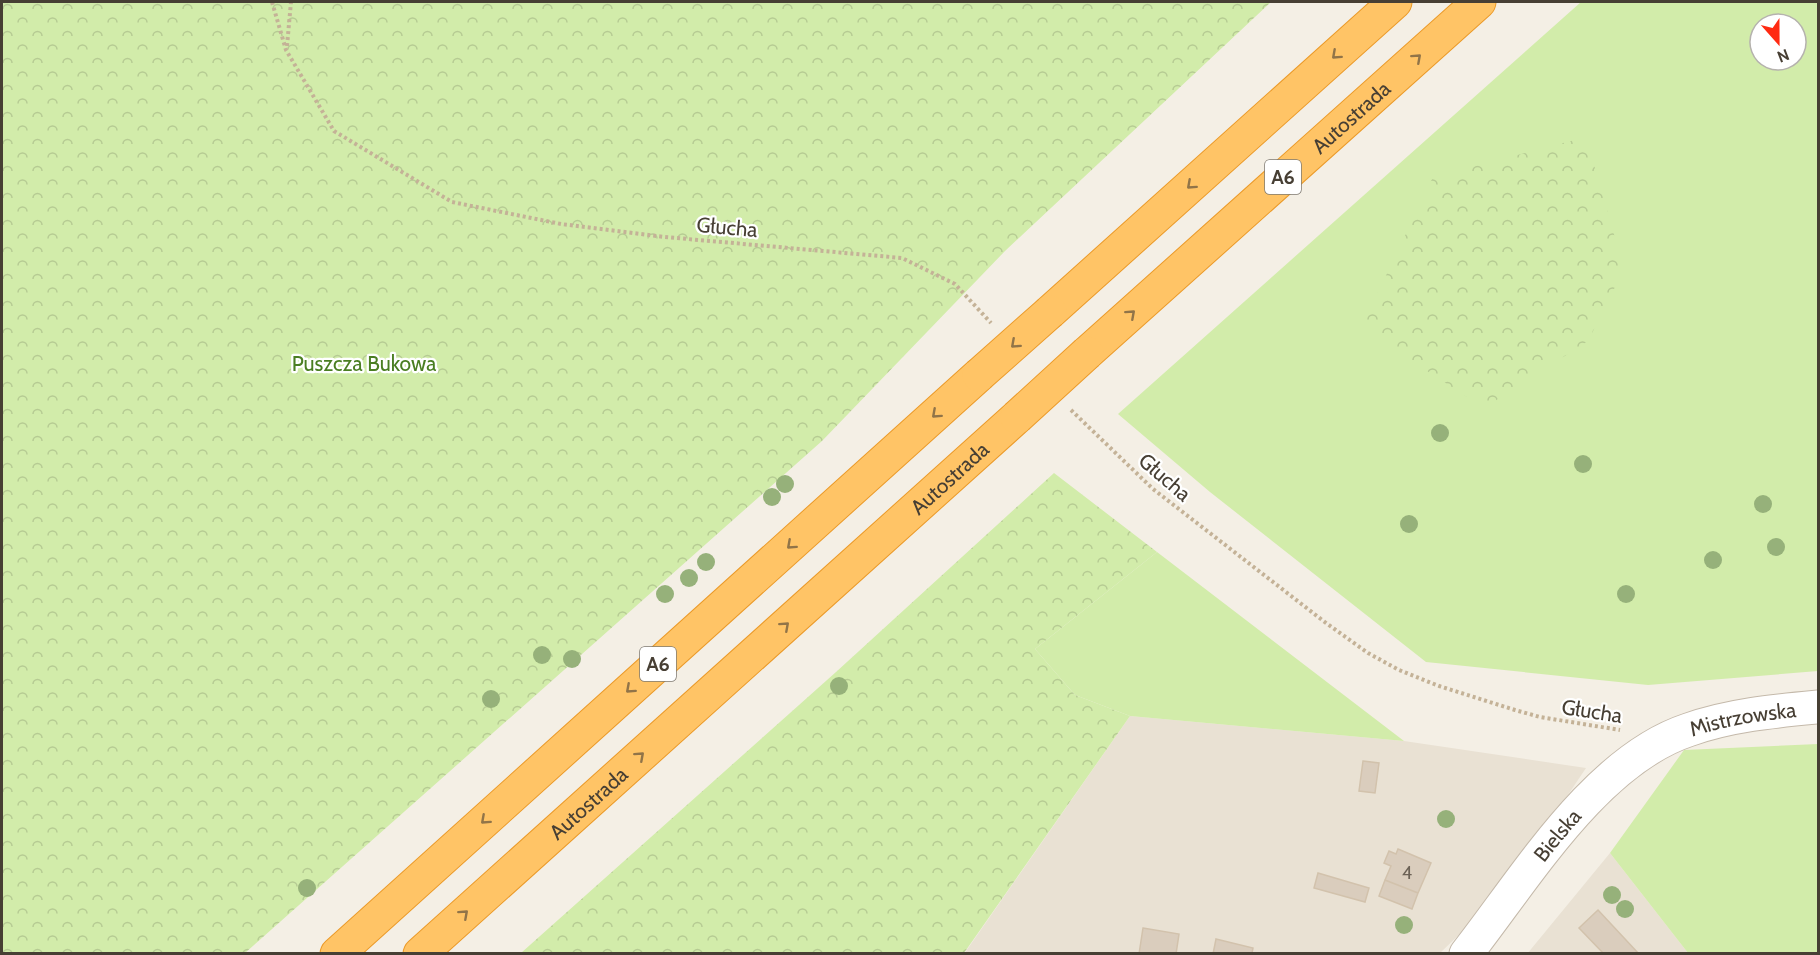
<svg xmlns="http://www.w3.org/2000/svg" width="1820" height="955" viewBox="0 0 1820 955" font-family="Cabin,sans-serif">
<defs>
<pattern id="forest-crowns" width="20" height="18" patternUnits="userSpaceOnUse" patternTransform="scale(1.5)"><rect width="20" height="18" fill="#d2ecaa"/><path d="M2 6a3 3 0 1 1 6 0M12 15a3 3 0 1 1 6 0" fill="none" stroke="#b6cb93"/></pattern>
</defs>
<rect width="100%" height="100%" fill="#f4efe5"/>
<!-- residential -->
<path fill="#e9e1d3" d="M1130 716 1404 741 1586 768 1533 847 1466 928 1440 953 964 954Z
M1610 853 1688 953 1527 954Z"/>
<!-- grass -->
<path fill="#d2ecaa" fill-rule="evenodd" d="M1581 2H1818V671L1648 685 1426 662 1210 492 1118 414ZM1760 24H1796V60H1760Z
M1157 552 1404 741 1130 716 1075 695 1035 649Z
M1818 744V953H1688L1610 853 1684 750Z"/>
<!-- forest -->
<path fill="url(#forest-crowns)" d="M2 2H1271L1005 251 822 441 245 953 2 954Z
M1586 137 1624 269 1588 341 1484 408 1361 328 1433 177Z
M1054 473 1157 552 1035 649 1075 695 1130 716 964 953H521L836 672Z"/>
<!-- building -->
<path fill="#dacdbd" stroke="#d2c2ac" stroke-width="1.5" d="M1363 761 1379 763 1375 793 1359 791Z
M1398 849 1431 863 1418 893 1385 880 1391 866 1384 863 1389 851 1396 854Z
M1318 873 1369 888 1365 902 1314 888Z
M1385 880 1418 893 1412 909 1379 896Z
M1598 910 1639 954H1604L1579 928Z
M1143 928 1179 934 1176 954H1139Z
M1216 939 1253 948 1252 953 1255 954H1213Z"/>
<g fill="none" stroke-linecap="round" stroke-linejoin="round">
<!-- minor casing -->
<g stroke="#c4b9aa" stroke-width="35">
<g id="minor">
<path id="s1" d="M1466 954C1525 879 1595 761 1688 730 1730 715 1775 711 1818 707"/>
</g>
</g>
<!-- highway casing -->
<g stroke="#eb9a29" stroke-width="35">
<g id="highway">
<path d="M1050 312 1395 2"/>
<path id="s2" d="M1087 353 1479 2"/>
<path d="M337 954 979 375"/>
<path id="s3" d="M420 954 1017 417"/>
</g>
</g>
<!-- path -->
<path stroke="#c4b297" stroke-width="4" stroke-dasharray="3 3" stroke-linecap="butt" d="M272 2 286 50 334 131 452 202 561 224 665 237 902 258 955 284 991 323
M287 46 291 2
M1071 410 1153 489 1326 623 1368 653 1399 670 1439 686 1515 710 1540 717 1620 730"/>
<!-- minor -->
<use href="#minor" stroke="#fff" stroke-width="33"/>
<!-- highway -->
<use href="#highway" stroke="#ffc466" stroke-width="33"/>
<!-- highway-bridge casing -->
<g stroke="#eb9a29" stroke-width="35" stroke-linecap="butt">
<path id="highway-bridge" d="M979 375 1050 312
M1017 417 1087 353"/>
</g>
<!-- highway-bridge -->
<use href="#highway-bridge" stroke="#ffc466" stroke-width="33"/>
</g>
<!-- trees -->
<g fill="#96b17a">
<circle cx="1440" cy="433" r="9"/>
<circle cx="1583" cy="464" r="9"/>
<circle cx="785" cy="484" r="9"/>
<circle cx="772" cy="497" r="9"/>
<circle cx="1763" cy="504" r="9"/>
<circle cx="1409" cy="524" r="9"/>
<circle cx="1776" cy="547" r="9"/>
<circle cx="1713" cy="560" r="9"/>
<circle cx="706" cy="562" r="9"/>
<circle cx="689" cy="578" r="9"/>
<circle cx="665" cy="594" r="9"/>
<circle cx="1626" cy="594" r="9"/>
<circle cx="542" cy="655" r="9"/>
<circle cx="572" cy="659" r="9"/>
<circle cx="839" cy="686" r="9"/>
<circle cx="491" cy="699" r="9"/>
<circle cx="1446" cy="819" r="9"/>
<circle cx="307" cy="888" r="9"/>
<circle cx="1612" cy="895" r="9"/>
<circle cx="1625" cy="909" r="9"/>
<circle cx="1404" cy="925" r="9"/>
</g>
<!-- one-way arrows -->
<defs><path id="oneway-chevron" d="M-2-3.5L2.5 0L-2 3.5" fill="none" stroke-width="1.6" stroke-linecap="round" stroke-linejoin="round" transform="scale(1.5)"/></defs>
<g stroke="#917448">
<use href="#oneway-chevron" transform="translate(1336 55) rotate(138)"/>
<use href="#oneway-chevron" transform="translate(1417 58) rotate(-42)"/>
<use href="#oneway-chevron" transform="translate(1191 185) rotate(138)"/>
<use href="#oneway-chevron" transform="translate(1131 314) rotate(-42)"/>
<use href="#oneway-chevron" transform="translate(1015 344) rotate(138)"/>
<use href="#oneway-chevron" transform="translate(936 414) rotate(138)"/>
<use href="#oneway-chevron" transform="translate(791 545) rotate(138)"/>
<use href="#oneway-chevron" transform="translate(785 626) rotate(-42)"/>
<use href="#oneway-chevron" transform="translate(630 689) rotate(138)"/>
<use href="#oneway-chevron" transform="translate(640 756) rotate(-42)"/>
<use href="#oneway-chevron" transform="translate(485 820) rotate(138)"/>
<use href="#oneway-chevron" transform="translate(464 914) rotate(-42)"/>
</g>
<g text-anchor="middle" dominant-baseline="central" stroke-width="4.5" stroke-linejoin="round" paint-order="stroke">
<!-- number labels -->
<g font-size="18" fill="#6c6256">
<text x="1407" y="873">4</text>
</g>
<!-- shield labels -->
<g fill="#fff" stroke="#7e7971" stroke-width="1.5">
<rect x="1265" y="160" width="36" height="34" rx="4.5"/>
<rect x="640" y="647" width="36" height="34" rx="4.5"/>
</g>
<g font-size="20" font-weight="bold" fill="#473f34">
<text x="1283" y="177">A6</text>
<text x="658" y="664">A6</text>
</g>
<!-- street labels -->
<g font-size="21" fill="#473f34" stroke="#fff">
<text stroke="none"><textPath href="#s2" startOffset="354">Autostrada</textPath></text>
<text transform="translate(727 227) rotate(5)">Głucha</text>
<text stroke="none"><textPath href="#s3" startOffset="712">Autostrada</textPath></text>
<text transform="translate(1165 477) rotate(41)">Głucha</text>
<text transform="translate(1592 711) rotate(9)">Głucha</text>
<text stroke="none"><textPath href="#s1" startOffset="376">Mistrzowska</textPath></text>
<text stroke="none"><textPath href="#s3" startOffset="226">Autostrada</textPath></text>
<text stroke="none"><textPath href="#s1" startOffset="150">Bielska</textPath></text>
</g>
<!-- park labels -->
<g font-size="21" fill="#4a7e22" stroke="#fff">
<text x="364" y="363">Puszcza Bukowa</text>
</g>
</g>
<!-- border -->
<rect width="1820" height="955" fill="none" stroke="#473f34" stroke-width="6"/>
<!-- north arrow -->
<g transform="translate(1778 42) rotate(159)"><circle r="28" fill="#ffffff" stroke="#b5b2ae" stroke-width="1.5"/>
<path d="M0-4.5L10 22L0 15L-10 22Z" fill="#ff2a12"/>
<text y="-9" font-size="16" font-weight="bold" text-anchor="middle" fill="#473f34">N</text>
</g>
</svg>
